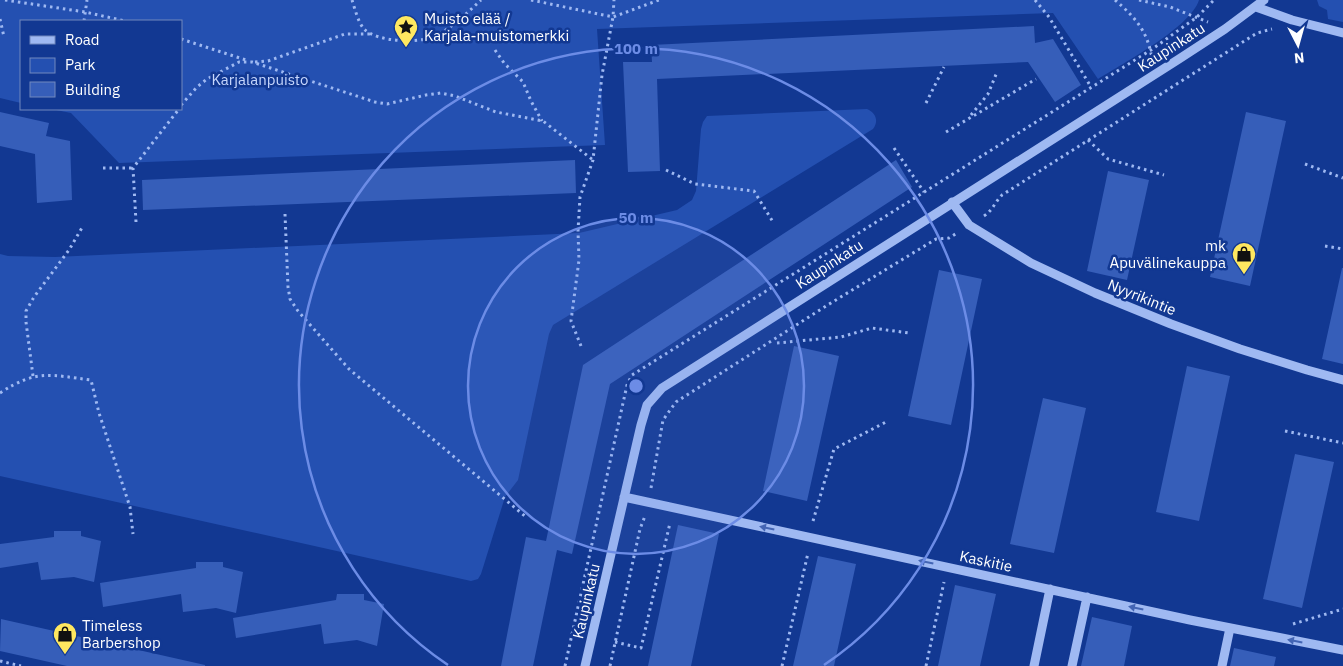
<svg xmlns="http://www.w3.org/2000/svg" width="1343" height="666" viewBox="0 0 1343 666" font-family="'IBM Plex Sans',sans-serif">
<rect width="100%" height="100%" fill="#123892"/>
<!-- green -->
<path fill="#2450b1" d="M0 0H1199C1191 27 1122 64 1098 79L1053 13 597 29 605 145 119 163 71 113 51 109H181V21H21V103L0 98Z
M1317 0H1343V22L1328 19 1327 10 1319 6Z
M867 109C876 113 879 121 873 129L553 325 549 334 518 480 505 497 481 574 478 579 471 581 0 476V254L8 256 55 257 579 233 677 210 692 200 696 191 701 129 703 122 707 116Z"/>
<!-- building -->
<path fill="#365eb9" d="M1034 26 1035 43 1053 39 1081 85 1055 102 1028 62 657 79 660 171 628 172 623 62H652L651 45Z
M0 112 49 123 46 136 70 141 72 200 37 203 35 154 0 146Z
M1246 112 1286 121 1250 286 1210 277Z
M575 160 576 193 143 210 142 180Z
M896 160 912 187 610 384 572 554 557 550 533 666H501L526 537 546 541 583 365Z
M1108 171 1149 180 1127 280 1087 271Z
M1342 268H1343V364L1322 359Z
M939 270 982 279 951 425 908 416Z
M794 346 839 356 807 501 763 491Z
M1187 366 1230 376 1199 521 1156 512Z
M1043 398 1086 408 1054 553 1010 544Z
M1295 454 1334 462 1302 608 1263 599Z
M678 525 719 534 691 666H648Z
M54 531H81V536L101 541 94 582 74 577 41 580 38 562 0 568V544L54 537Z
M818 556 856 564 834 666H793Z
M196 562H223V567L243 572 236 613 216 608 183 612 181 594 103 607 100 583 196 568Z
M955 585 996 594 980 666H938Z
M337 594H364V600L384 604 377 646 357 640 324 644 321 624 236 638 233 618 336 600Z
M1092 617 1132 626 1124 666H1081Z
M1 619 205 665V666H67L0 651Z
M1234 648 1276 657 1274 666H1230Z"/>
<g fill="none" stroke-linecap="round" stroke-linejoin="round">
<!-- path -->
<path stroke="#9fb9f2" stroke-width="3" stroke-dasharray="2.5 4" stroke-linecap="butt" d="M5 0 85 12 125 21
M352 0C355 9 358 22 364 29 377 42 419 44 435 36 452 28 467 13 481 0
M531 0 613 17 659 0
M1035 0 1049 17 1091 87
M1115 0C1136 18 1148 32 1152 59
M1139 0 1170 7 1208 22
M0 19 4 37
M84 21 87 0
M181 39 249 61
M495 50 504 63 523 82 531 101 542 121
M255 62 268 61 282 56 345 34H370
M926 103 944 67
M181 105 197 87 207 79 239 62H252L375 102 387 104 426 95 441 93 455 96 496 112 543 121 593 160
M971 115 988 94 997 72
M946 132 1036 79
M1088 140 1108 159 1164 175
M894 148 924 192
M1305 164 1343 178
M103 168H133
M666 170 695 184 754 191 773 222
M285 214 288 287 290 299 298 311 349 369 526 517
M984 216C993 210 995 202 1002 195L1257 33 1272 29
M136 222 133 168 179 109
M1325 246 1343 249
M777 343 841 337 872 328 909 333
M581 346 571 321 579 260 578 231 580 197 593 160 602 75 613 17 614 0
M33 376 26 322V311L34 297 69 250 83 226
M0 393C36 369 51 375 91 380L99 413 130 507 133 534
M1285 431 1343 443
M651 488 663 420 676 402 826 306 936 239 949 238 957 233
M813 521 834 449 888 421
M1293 624 1343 609
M615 642 641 648 670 523
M0 661 21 666
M565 666 627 385 632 375 1151 50 1197 17 1214 0
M610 666 640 529 645 516
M782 666 808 553
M926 666 944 582"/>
<!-- minor -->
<path stroke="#9fb9f2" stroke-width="9" d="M1256 7 1292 20 1343 33
M952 202 969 225 1031 263 1095 293 1171 324 1240 349 1307 370 1343 380
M624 497 1190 620 1343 650
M585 666 641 425 647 405 662 388 1179 59 1225 29 1264 0
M1034 666 1050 589
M1072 666 1087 597
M1222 666 1230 628"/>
</g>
<!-- one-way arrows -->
<defs><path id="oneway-solid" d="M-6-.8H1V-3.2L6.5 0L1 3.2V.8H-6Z" transform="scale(1.25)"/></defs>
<g fill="#4365b4">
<use href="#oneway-solid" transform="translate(767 528) rotate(-168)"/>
<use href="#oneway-solid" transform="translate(926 562) rotate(-168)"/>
<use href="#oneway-solid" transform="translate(1136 608) rotate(-168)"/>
<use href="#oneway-solid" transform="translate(1295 641) rotate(-169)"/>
</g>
<!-- distance rings -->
<circle cx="636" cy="386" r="168" fill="#6c8ce6" fill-opacity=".12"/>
<g fill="none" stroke="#6c8ce6" stroke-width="2.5">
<circle cx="636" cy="386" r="168"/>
<path d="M448 665A337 337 0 1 1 824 665"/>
</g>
<!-- icons -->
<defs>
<g id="sight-pin" transform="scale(1.25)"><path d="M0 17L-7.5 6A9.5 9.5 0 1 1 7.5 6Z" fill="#ffe860" stroke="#123892"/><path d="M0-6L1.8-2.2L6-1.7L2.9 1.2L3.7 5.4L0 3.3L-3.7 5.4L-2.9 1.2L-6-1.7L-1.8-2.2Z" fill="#111"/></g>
<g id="shop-pin" transform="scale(1.25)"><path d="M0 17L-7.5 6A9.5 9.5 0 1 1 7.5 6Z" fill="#ffe860" stroke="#123892"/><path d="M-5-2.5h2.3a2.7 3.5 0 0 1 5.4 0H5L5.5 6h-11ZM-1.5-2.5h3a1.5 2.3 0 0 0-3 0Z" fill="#111"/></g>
</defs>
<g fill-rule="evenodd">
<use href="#sight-pin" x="406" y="27"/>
<use href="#shop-pin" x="1244" y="254"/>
<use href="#shop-pin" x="65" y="634"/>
</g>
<g text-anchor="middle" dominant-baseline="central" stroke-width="5" stroke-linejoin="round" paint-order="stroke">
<!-- poi labels -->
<g font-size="15" fill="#fff" stroke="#123892" text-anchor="start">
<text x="424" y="18">Muisto elää /<tspan x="424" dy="17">Karjala-muistomerkki</tspan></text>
<text x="1226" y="245" text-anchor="end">mk<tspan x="1226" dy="17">Apuvälinekauppa</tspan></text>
<text x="82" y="625">Timeless<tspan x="82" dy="17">Barbershop</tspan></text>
</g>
<!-- street labels -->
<g font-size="15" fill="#fff" stroke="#123892">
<text transform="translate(1171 47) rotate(-33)">Kaupinkatu</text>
<text transform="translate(829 264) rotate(-33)">Kaupinkatu</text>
<text transform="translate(1142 297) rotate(22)">Nyyrikintie</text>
<text transform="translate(986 561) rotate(12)">Kaskitie</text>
<text transform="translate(586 601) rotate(-77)">Kaupinkatu</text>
</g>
<!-- park labels -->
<g font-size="15" fill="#c7d7fd" stroke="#123892">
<text x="260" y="79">Karjalanpuisto</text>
</g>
</g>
<circle cx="636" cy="386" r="8" fill="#6c8ce6" stroke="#123892" stroke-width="2.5"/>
<g font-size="15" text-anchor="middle" font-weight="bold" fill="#6c8ce6" stroke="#123892" stroke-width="5" stroke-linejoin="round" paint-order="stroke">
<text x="636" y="54">100 m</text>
<text x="636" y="223">50 m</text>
</g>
<!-- legend -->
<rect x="20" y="20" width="162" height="90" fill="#123892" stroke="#7188be"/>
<rect x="30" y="36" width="25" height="8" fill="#9fb9f2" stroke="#7188be"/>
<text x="65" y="45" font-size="15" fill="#ffffff">Road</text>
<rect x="30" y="58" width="25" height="15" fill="#2450b1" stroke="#7188be"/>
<text x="65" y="70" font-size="15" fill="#ffffff">Park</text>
<rect x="30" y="82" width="25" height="15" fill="#365eb9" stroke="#7188be"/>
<text x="65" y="95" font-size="15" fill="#ffffff">Building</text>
<!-- north arrow -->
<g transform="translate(1298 45) rotate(174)" stroke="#123892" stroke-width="4" paint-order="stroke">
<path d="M0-4L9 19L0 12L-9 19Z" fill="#ffffff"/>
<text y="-8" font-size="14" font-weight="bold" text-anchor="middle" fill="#ffffff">N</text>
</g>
</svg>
